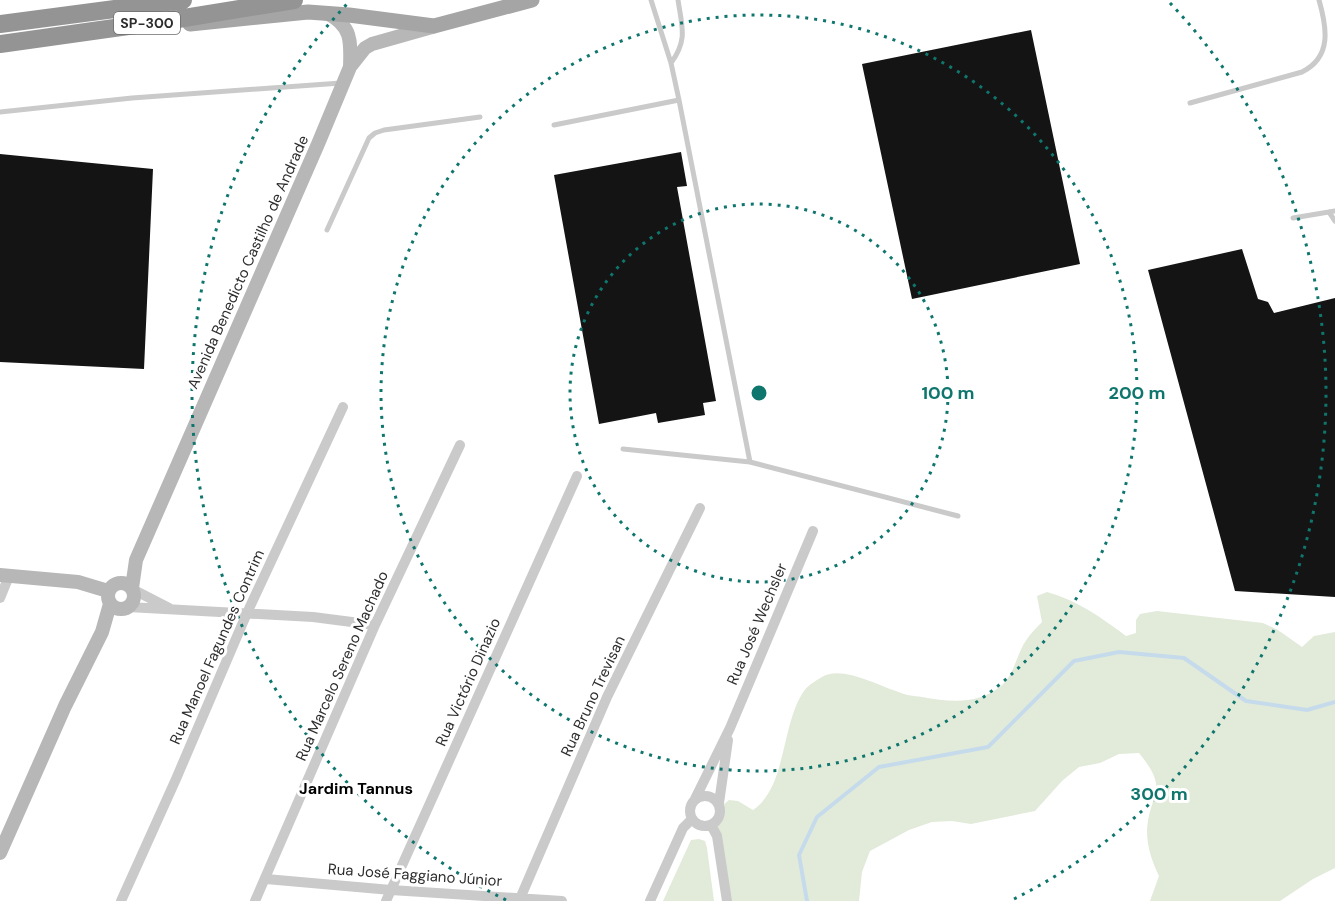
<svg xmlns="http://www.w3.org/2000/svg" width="1335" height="901" viewBox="0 0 1335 901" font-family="'DM Sans',sans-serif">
<rect width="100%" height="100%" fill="#fff"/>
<!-- green -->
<path fill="#e2ebda" d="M1047 592C1077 600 1102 618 1126 636L1136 633V620L1140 614 1157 611 1263 623 1278 630 1302 647 1314 636 1335 632V868L1313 879 1280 901H1150L1159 876C1152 861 1147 847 1147 831 1149 792 1171 792 1139 753L1119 754 1100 763 1079 767 1062 781 1035 811 971 824 952 821 932 822 909 830 870 851 862 872 859 901H727C724 882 713 836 715 819 716 810 723 805 729 800L738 801 753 810C787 787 781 724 804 691 808 685 817 680 822 677 841 665 877 685 896 691 904 695 914 696 922 697 950 702 978 705 1001 686 1015 674 1016 654 1027 639 1031 633 1037 627 1042 622L1037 596Z
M699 839 705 841 707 848 714 901H663L691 840Z"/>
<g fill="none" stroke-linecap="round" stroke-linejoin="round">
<!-- stream -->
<path stroke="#c5dbeb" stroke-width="4" d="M807 901 799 855 817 817 879 767 988 747 1074 661 1119 652 1184 658 1246 701 1307 710 1335 702"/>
</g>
<!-- building -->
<path fill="#141414" d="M1031 30 1080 264 912 299 862 64Z
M681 152 687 186 677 187 716 401 703 403 705 415 658 423 656 413 599 424 554 175Z
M0 154 153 169 144 369 0 362Z
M1242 249 1258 299 1268 302 1274 313 1335 298V597L1235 591 1148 270Z"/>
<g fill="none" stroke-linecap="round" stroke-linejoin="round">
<!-- service -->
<path stroke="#cacaca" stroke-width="5" d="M671 63C688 40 682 27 678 0
M1190 103 1302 72C1332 57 1327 28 1319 0
M0 112 132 98 341 83
M554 125 679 100 671 63 651 0
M1329 212 1335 221
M1293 218 1335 211
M327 230 369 138 375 133 384 130 480 117
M623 449 750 462 679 100
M750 462 958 516"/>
<!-- minor -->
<path stroke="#cacaca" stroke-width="10" d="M134 590 169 608
M0 598 9 576
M128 607 313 617 375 625
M690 811a15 15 0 1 1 30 0a15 15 0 1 1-30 0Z
M695 799 730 728 813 531
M719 803 728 740
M711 825 717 836 727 901
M266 879 391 890 562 901
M121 901 176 779 247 613 343 407
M255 901 375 625 460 445
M386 901 577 476
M519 901 607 697 700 508
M650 901 683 828 692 819"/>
<!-- secondary -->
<path stroke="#b7b7b7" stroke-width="14" d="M327 13C352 26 351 41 350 67
M0 575 78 582 108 591
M108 596a13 13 0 1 1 26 0a13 13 0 1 1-26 0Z
M132 588 136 560 318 144 350 67 365 48 372 44 432 27
M0 853 65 706 102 632 110 604"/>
<!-- primary -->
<path stroke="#a5a5a5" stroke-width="15" d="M190 24 308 12 349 15 434 26 532 0"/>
<!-- motorway -->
<path stroke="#949494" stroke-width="18" d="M0 24 183 0
M0 44 178 19 294 0"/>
</g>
<!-- distance rings -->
<g fill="none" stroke="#0f766e" stroke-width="3" stroke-dasharray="3 6">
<circle cx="759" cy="393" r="189"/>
<circle cx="759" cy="393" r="378"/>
<path d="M506 900A566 566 0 0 1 348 3M1170 3A566 566 0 0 1 1012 900"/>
</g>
<g text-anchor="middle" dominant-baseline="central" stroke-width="6" stroke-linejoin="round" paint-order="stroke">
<!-- shield labels -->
<rect fill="#fff" stroke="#6c6c6c" stroke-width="1.5" x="114" y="12" width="66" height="22" rx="4.5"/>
<g font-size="14" font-weight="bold" fill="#2d2d2d">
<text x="147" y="23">SP-300</text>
</g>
<!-- street labels -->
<g font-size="15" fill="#2d2d2d" stroke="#fff">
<text transform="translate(248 262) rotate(-66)">Avenida Benedicto Castilho de Andrade</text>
<text transform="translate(757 624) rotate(-67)">Rua José Wechsler</text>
<text transform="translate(217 647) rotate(-66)">Rua Manoel Fagundes Contrim</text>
<text transform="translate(342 666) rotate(-66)">Rua Marcelo Sereno Machado</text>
<text transform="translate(468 682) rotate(-66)">Rua Victório Dinazio</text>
<text transform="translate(593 696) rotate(-65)">Rua Bruno Trevisan</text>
<text transform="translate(415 875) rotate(4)">Rua José Faggiano Júnior</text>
</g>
<!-- neighbourhood labels -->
<g font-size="16" font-weight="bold" fill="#000" stroke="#fff">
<text x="356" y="788">Jardim Tannus</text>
</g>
</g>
<circle cx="759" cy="393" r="9" fill="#0f766e" stroke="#fff" stroke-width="3"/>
<g font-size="18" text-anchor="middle" font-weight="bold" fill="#0f766e" stroke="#fff" stroke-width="6" stroke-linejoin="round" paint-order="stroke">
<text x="948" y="399">100 m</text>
<text x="1137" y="399">200 m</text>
<text x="1159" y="800">300 m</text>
</g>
</svg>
